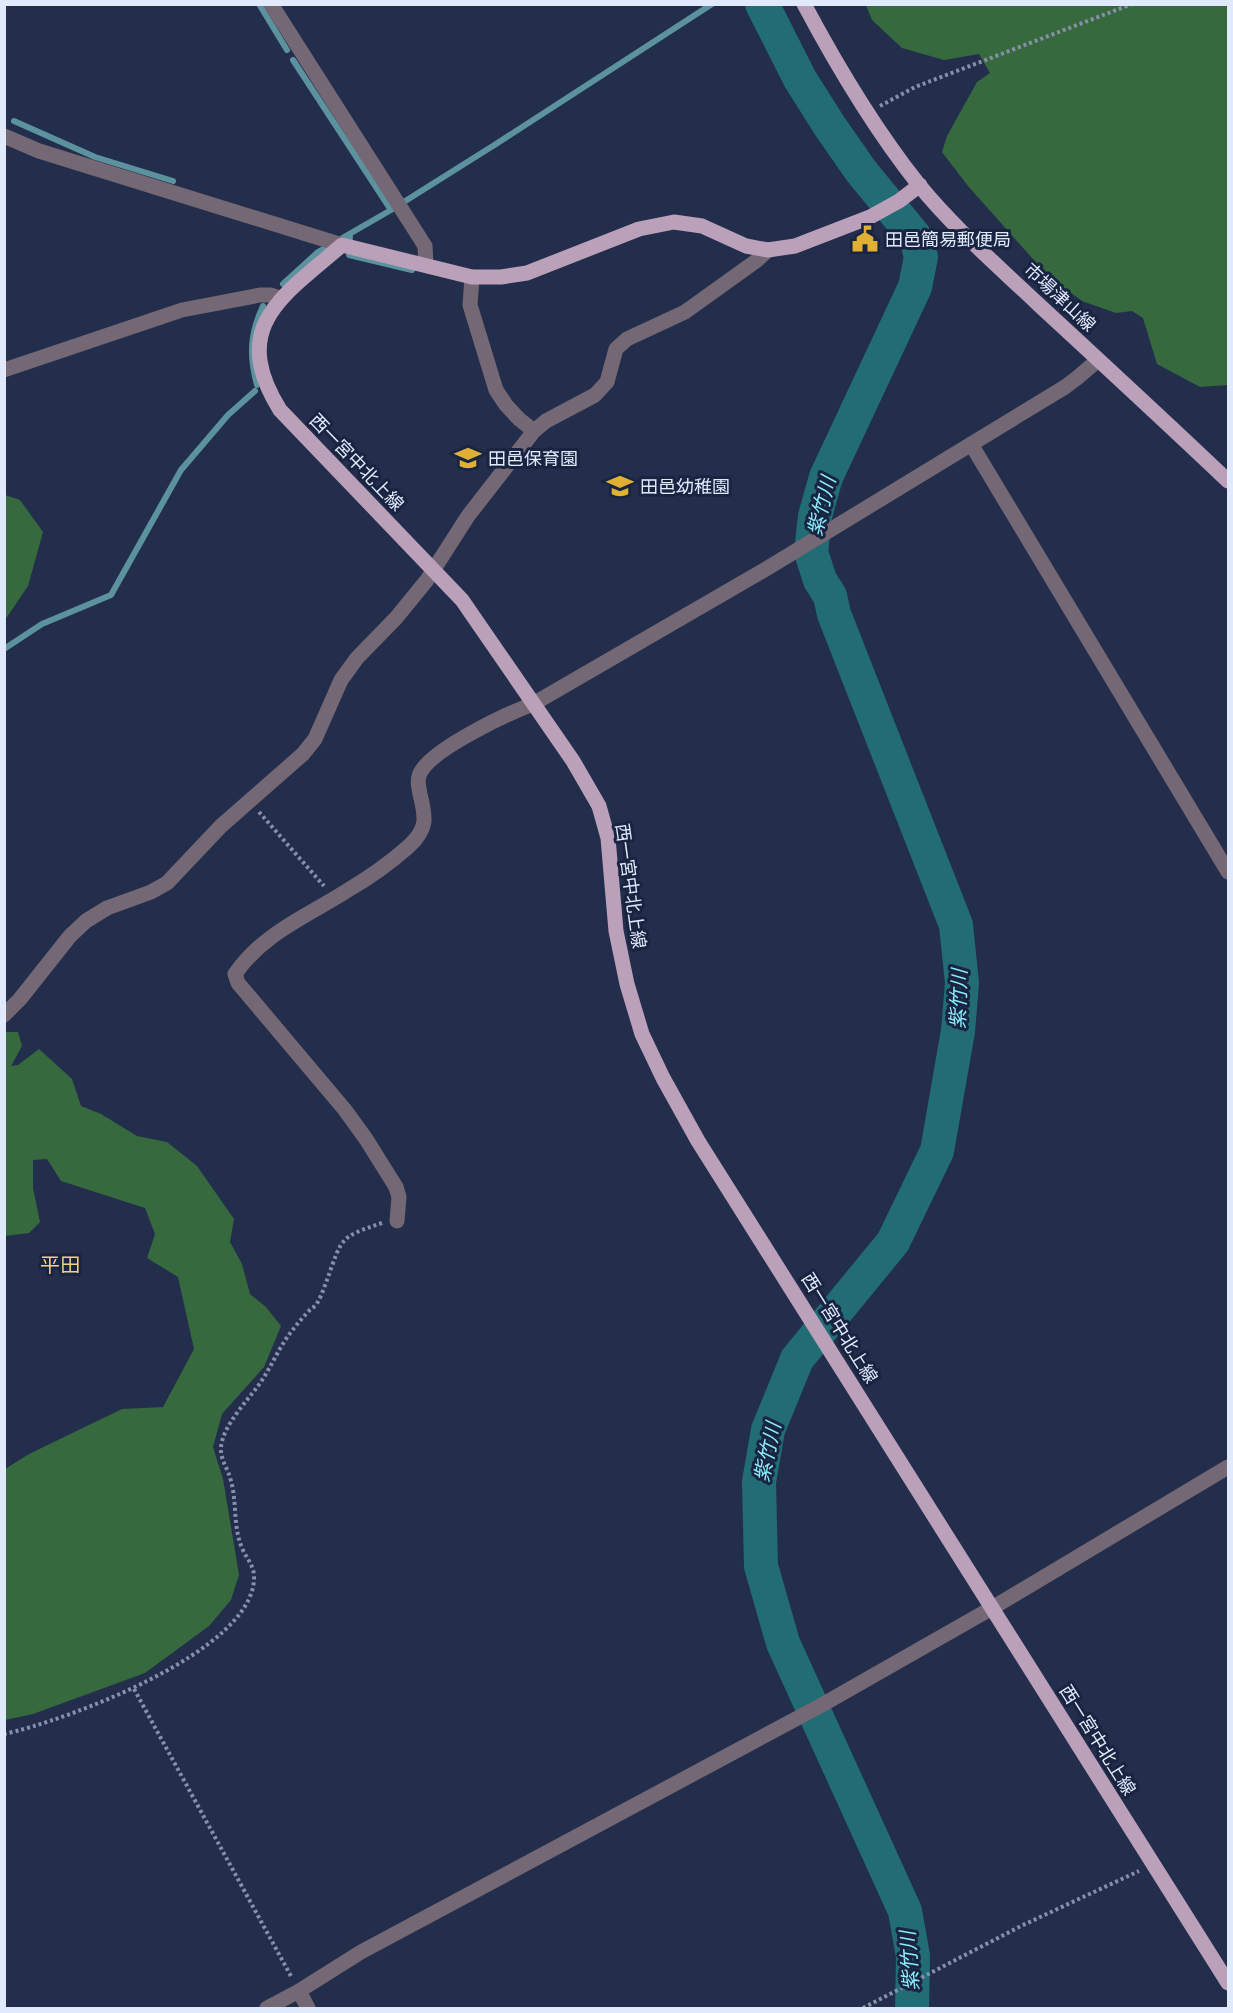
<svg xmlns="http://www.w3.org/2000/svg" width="1233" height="2013" viewBox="0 0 1233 2013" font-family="'Titillium Web','Noto Sans JP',sans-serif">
<rect width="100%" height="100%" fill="#232e4c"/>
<!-- forest -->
<path fill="#36693d" d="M866 5H1228V385L1200 387 1157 364 1143 318 1132 311 1116 313 1082 301 1048 276 968 186 942 152 947 136 977 82 990 73 979 54 944 60 902 48 872 20Z
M5 495 20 500 43 532 28 586 5 620Z
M5 1032H18L22 1046 11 1066 18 1065 39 1049 72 1079 81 1106 101 1114 137 1136 167 1142 197 1166 234 1219 230 1242 242 1264 250 1294 266 1307 281 1326 264 1367 222 1414 213 1447 223 1479 239 1575 231 1600 209 1626 145 1673 33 1714 5 1720V1469L29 1454 122 1409 163 1407 194 1349 178 1277 147 1258 155 1234 145 1208 61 1181 47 1159 33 1160V1188L40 1222 29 1233 5 1236Z"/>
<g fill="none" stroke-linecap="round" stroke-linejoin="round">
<!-- stream -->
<path stroke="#5b929e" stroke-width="6" d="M259 4 287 50
M293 60 391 210
M14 121 95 157 173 181
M350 234 349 255 412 270
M283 284 318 252 391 210 496 144 712 4
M257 385C249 355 250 334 263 306
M4 649 42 624 111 595 181 470 228 415 255 391"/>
<!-- river -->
<path stroke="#226c75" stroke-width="34" d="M762 4 800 79 829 125 861 171 916 238 921 257 915 287 826 477 815 516 811 552 820 580 830 596 834 614 956 925 962 983 958 1031 937 1151 893 1242 797 1359 768 1430 759 1482 761 1566 783 1643 905 1911 913 1956 912 2008"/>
<!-- path -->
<path stroke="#8790a9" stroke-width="4" stroke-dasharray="3 3" stroke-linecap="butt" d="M880 106 915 87 1132 4
M259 812 324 886
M134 1689 292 1978
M4 1734C65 1721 255 1651 254 1577 254 1565 246 1558 242 1548 233 1527 237 1502 231 1481 228 1468 220 1460 221 1447 223 1426 246 1402 258 1386 269 1371 276 1354 286 1339 292 1330 299 1322 306 1314 309 1310 313 1308 316 1305 321 1297 324 1288 327 1280 342 1238 339 1237 382 1223
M863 2008 1021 1926 1139 1871"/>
<!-- minor -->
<path stroke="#756875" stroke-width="15" d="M271 4 425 246 426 265
M4 136 39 151 342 245
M472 277 470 305 496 390 506 405 519 419 534 431
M4 370 182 310 260 295H271L280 298
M971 444 1228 872
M4 1015 20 999 70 936 86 921 107 908 151 892 167 883 221 826 303 754 315 739 341 680 357 658 396 618 427 580 468 516 534 431 546 421 595 395 607 382 616 349 627 339 685 312 756 261 768 250
M397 1221 399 1197 396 1187 366 1139 345 1110 238 983 235 974C263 933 308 916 348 890 367 879 392 861 408 847 428 829 426 818 420 794 419 788 417 782 419 776 426 751 509 713 533 704L766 569 1065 387 1077 378 1098 360
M299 1991 308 2008
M267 2008 299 1991 361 1952 820 1706 992 1608 1228 1467"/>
<!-- major -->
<path stroke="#bba0ba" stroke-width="15" d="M804 4C837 66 876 131 919 185 954 228 998 266 1038 304 1102 363 1166 422 1228 481
M920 185 899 201 870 217 795 246 768 250 746 246 702 226 674 222 639 229 527 273 501 277H472L342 245C283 296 228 326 280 410L462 600 573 761 599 806 608 838 616 931 627 984 642 1034 663 1078 698 1141 1228 1983"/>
</g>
<!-- icons -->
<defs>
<g id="civic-bare" transform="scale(2.07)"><path d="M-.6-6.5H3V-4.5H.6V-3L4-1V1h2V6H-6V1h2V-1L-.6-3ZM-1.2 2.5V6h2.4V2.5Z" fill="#dfb034" stroke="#192441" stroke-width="2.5" paint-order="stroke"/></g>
<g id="school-bare" transform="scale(2.07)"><path d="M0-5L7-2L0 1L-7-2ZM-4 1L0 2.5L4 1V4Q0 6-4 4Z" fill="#dfb034" stroke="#192441" stroke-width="2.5" paint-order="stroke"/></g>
</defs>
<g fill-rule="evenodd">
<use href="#civic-bare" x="865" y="239"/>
<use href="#school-bare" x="468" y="458"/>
<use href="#school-bare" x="620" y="486"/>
</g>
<g text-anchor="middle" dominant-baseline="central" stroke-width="6" stroke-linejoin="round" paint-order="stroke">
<!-- poi labels -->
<g font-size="18" fill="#e1e9fd" stroke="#192441" text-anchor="start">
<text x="885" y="239">田邑簡易郵便局</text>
<text x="488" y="458">田邑保育園</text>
<text x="640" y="486">田邑幼稚園</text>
</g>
<!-- street labels -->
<g font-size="18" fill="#e1e9fd" stroke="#192441">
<text transform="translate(1060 297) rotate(43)">市場津山線</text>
<text transform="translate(357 462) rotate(46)">西一宮中北上線</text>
<text transform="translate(631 886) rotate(82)">西一宮中北上線</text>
<text transform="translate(840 1328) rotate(58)">西一宮中北上線</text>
<text transform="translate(1098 1740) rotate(58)">西一宮中北上線</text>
</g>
<!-- water labels -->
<g font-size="20" font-style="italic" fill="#89edfb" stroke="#192441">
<text transform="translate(821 506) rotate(-76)">紫竹川</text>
<text transform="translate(958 999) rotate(-88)">紫竹川</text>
<text transform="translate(767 1452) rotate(-78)">紫竹川</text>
<text transform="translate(909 1961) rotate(-94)">紫竹川</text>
</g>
<!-- neighbourhood labels -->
<g font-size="20" fill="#f2d288" stroke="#192441">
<text x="60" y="1264">平田</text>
</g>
</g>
<!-- border -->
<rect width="1233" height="2013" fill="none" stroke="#e1e9fd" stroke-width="12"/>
</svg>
